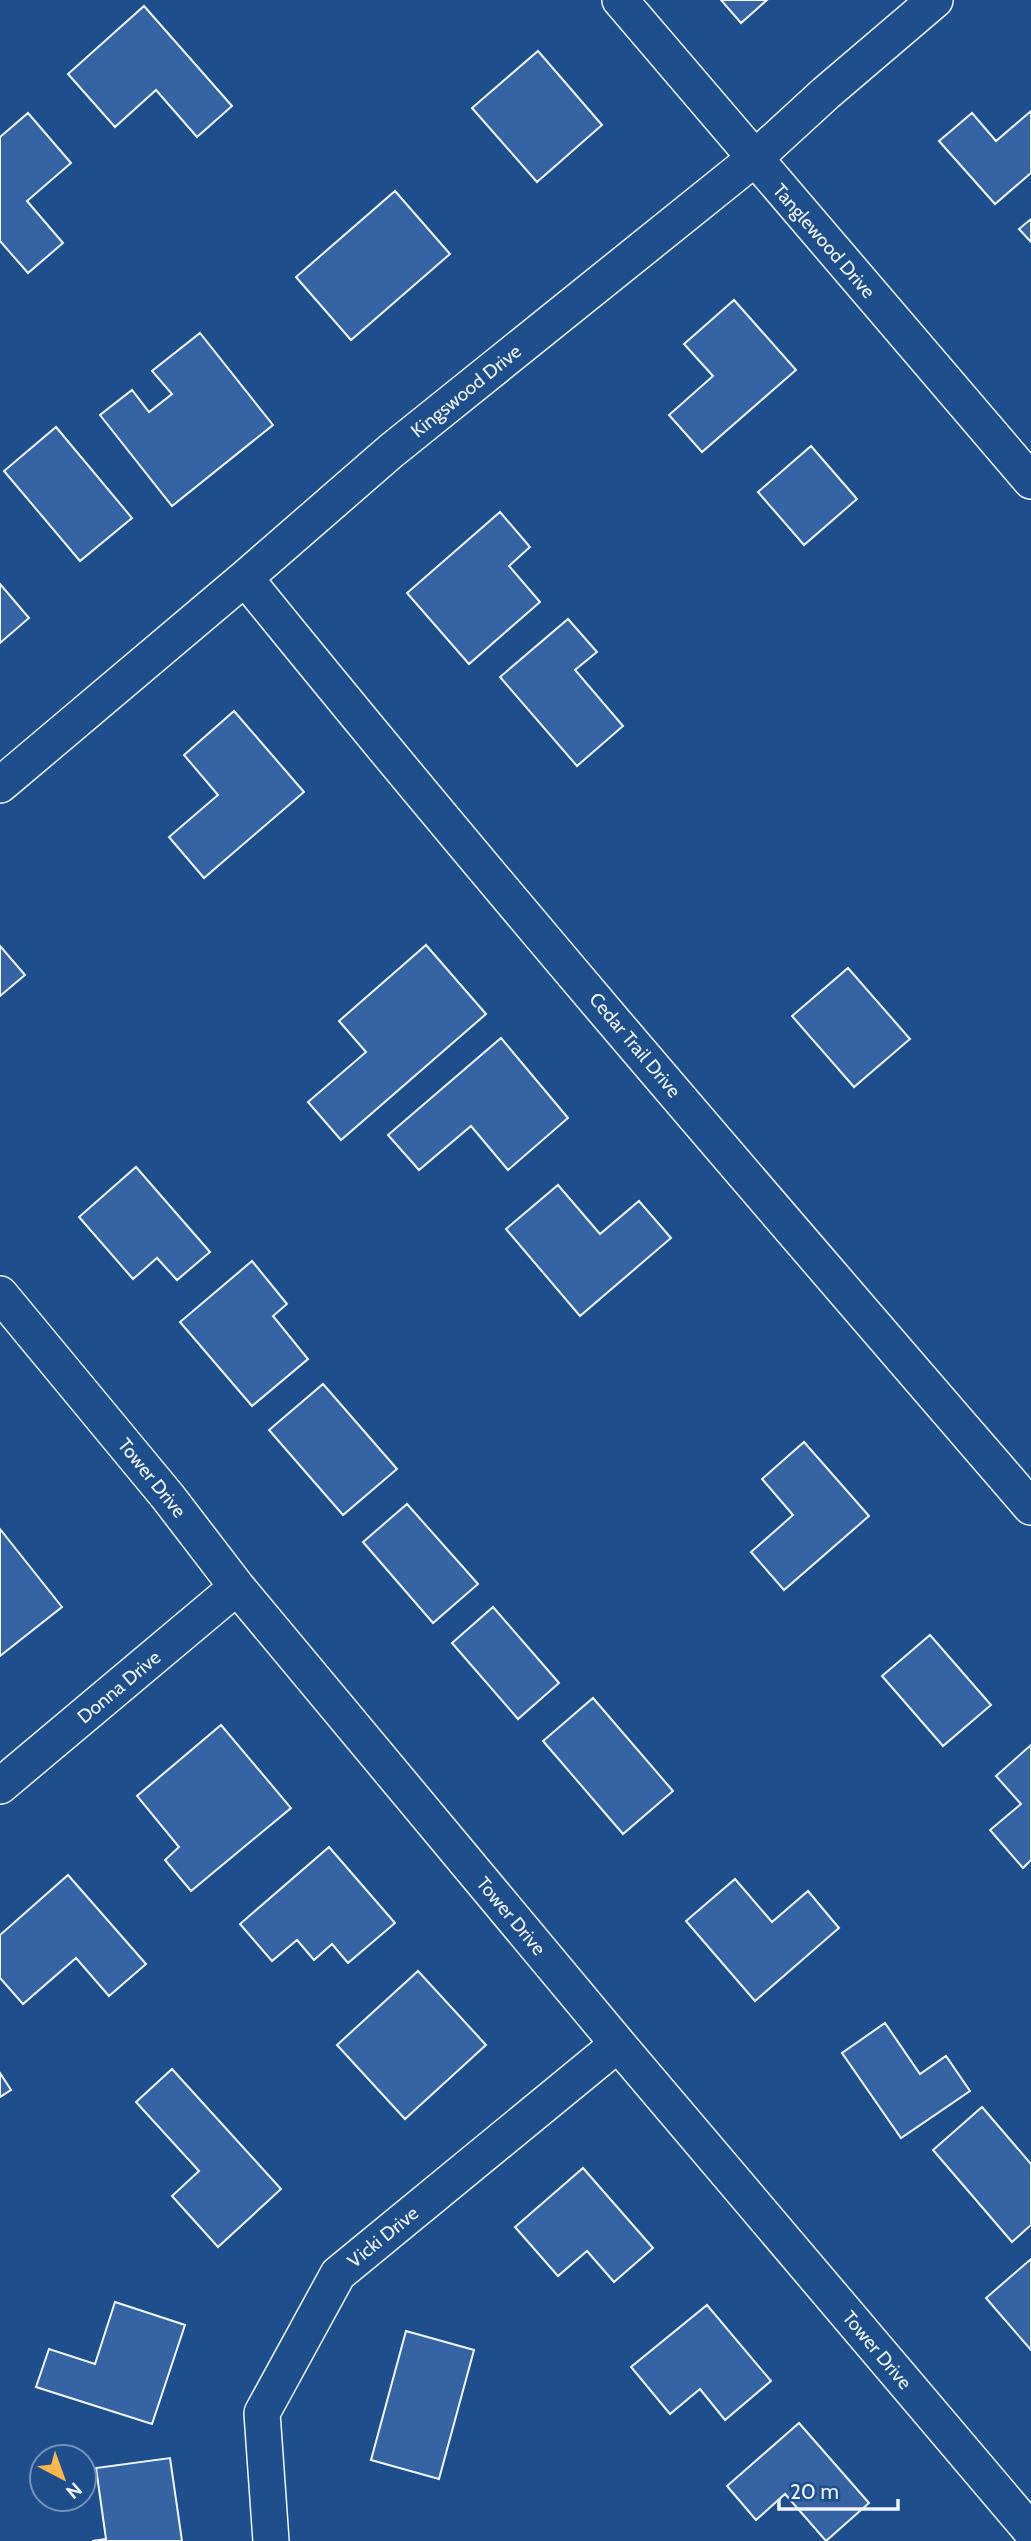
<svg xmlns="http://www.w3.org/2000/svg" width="1031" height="2541" viewBox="0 0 1031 2541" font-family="Cabin,sans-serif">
<rect width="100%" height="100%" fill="#1f4e8c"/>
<!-- building -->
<path fill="#3563a3" stroke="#f2f6ff" stroke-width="2" d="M721 0H767L741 23Z
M144 6 232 106 197 137 156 90 115 127 68 74Z
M538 51 602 125 537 182 472 108Z
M1031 111V173L995 204 939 141 972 113 996 141Z
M28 113 71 163 27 201 63 243 28 273 0 241V137Z
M395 191 450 254 351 340 296 277Z
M1031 219V242L1019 229Z
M734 300 796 370 702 452 669 415 713 376 684 344Z
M200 333 273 425 172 506 100 415 132 390 149 412 172 394 152 371Z
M56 427 132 518 80 561 4 471Z
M811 446 857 499 804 545 758 492Z
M500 512 530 547 509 566 540 602 469 664 407 593Z
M0 584 29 618 0 643Z
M568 619 597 652 575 670 623 726 577 766 500 677Z
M234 711 304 792 204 878 169 837 218 795 184 755Z
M426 945 486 1014 341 1140 308 1102 366 1052 339 1021Z
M0 946 25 975 0 996Z
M848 968 910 1039 854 1087 792 1016Z
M501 1038 568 1118 508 1170 471 1126 419 1170 388 1135Z
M136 1167 210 1252 177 1280 157 1258 133 1279 79 1217Z
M558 1185 600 1234 639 1201 671 1238 580 1316 506 1229Z
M252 1261 287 1304 273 1316 308 1359 252 1406 180 1322Z
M323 1384 397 1469 343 1515 269 1430Z
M804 1442 869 1516 784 1590 751 1552 793 1515 762 1479Z
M407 1504 478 1584 433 1623 363 1542Z
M0 1529 62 1607 0 1656Z
M493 1607 559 1683 518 1719 452 1643Z
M930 1635 991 1705 943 1746 882 1676Z
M593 1698 673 1791 623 1834 543 1741Z
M221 1725 291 1808 191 1891 165 1860 179 1847 137 1796Z
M1031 1745V1860L1023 1868 990 1830 1021 1804 996 1776Z
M329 1847 395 1923 348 1963 332 1944 314 1960 297 1940 272 1961 240 1924Z
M68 1875 146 1964 109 1996 76 1958 23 2004 0 1978V1935Z
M735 1879 772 1922 808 1891 839 1928 755 2001 686 1921Z
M418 1971 486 2045 405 2119 337 2045Z
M885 2023 920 2074 946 2056 970 2091 901 2138 842 2053Z
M172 2069 281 2189 218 2247 172 2196 199 2171 136 2102Z
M0 2073 11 2090 0 2097Z
M982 2107 1031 2164V2225L1012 2242 933 2150Z
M583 2168 653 2248 614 2282 587 2251 558 2276 515 2227Z
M1031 2259V2350L986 2298Z
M115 2302 185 2325 152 2424 36 2387 49 2349 95 2364Z
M707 2305 771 2381 725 2420 700 2389 670 2414 631 2367Z
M406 2331 474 2350 439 2479 371 2460Z
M799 2423 869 2503 826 2541 785 2494 756 2520 727 2486Z
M170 2458 182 2541H92L106 2539 96 2468Z"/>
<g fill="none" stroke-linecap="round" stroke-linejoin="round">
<!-- street casing -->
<g stroke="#f2f6ff" stroke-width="38">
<path id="street" d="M620 0 1031 481
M245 578C500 893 766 1200 1031 1507
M0 785 245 578 391 451 754 159 826 93 935 0
M0 1294 168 1497 237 1587 618 2044 1031 2531
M0 1786 237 1587
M271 2541 262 2413 338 2274 618 2044"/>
</g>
<!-- street -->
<use href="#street" stroke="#1f4e8c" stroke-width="35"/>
</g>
<g text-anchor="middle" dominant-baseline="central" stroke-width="5" stroke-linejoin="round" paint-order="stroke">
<!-- street labels -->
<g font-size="19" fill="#f2f6ff" stroke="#1f4e8c">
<text transform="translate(824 241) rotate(49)">Tanglewood Drive</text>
<text transform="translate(466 391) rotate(-39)">Kingswood Drive</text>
<text transform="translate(635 1045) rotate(50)">Cedar Trail Drive</text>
<text transform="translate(152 1478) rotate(51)">Tower Drive</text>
<text transform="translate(119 1687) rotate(-40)">Donna Drive</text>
<text transform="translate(511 1916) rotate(50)">Tower Drive</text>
<text transform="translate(383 2237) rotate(-39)">Vicki Drive</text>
<text transform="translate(877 2350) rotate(50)">Tower Drive</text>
</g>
</g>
<!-- north arrow -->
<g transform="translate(63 2478) rotate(139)"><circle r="33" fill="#1f4e8c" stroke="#7391ba" stroke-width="2"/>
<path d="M0-5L12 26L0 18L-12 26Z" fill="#ffb74d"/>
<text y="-10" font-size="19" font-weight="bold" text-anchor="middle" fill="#f2f6ff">N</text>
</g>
<!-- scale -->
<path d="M779 2499v10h119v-10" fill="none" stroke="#f2f6ff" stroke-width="3.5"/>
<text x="790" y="2499" font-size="21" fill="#f2f6ff" stroke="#1f4e8c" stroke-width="5" paint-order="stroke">20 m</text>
</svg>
